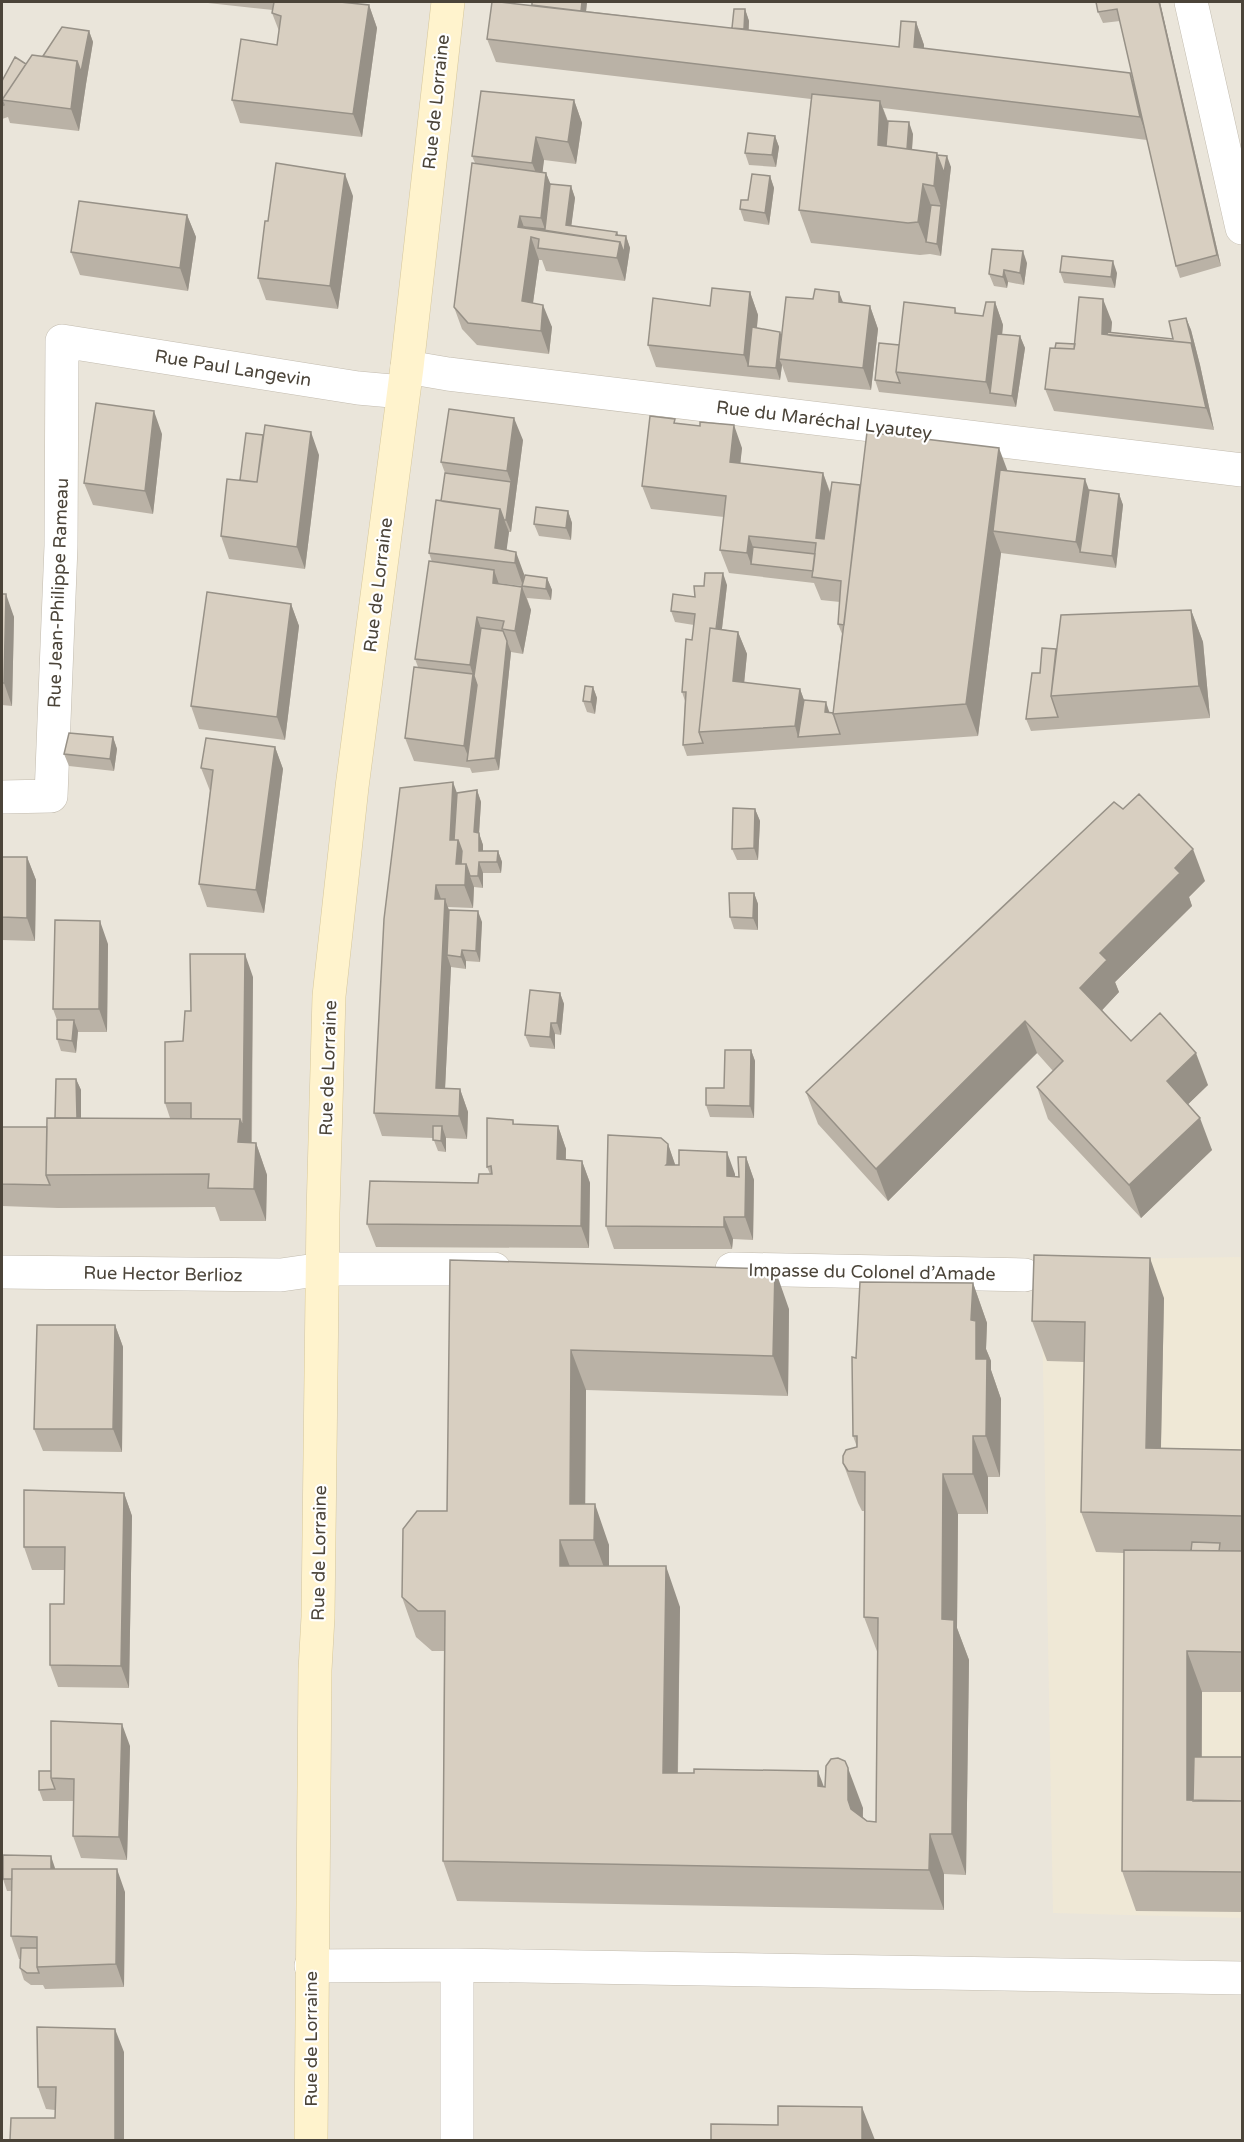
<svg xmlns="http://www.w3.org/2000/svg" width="1244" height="2142" viewBox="0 0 1244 2142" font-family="'Varela Round',sans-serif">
<rect width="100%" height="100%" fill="#f6f3ec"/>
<!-- residential -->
<path fill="#eae5da" d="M2 2H1242V2140H2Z"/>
<!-- education -->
<path fill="#efe8d6" d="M1242 1257V1918L1053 1913 1041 1260Z"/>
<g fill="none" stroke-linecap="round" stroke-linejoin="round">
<!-- minor casing -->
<g stroke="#c2bbae" stroke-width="34">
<path id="minor" d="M1191 2 1242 228
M407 367 448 374 1242 470
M2 797 51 796 61 546 62 341 358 388 403 392
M732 1269 1025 1275
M2 1272 281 1275 323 1269H494
M311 1966 457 1965
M457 2140V1965L1242 1978"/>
</g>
<!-- secondary casing -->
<g stroke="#d6c79b" stroke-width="34">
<path id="secondary" d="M311 2140 315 1670 318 1617 323 1213 329 996 352 787 407 367 448 2"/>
</g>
<!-- minor -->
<use href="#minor" stroke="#fff" stroke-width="33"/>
<!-- secondary -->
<use href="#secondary" stroke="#fff3cd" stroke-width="33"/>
</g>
<!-- wall -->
<path fill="#bab2a6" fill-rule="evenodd" d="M208 2H340L369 5 377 28 362 137 240 123 232 100 277 45 279 31 272 13 273 10 208 3Z
M587 2 586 11 732 28 745 9 749 21V30L899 47 916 22 924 45V49L1135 87 1120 21 1103 23 1098 12 1160 2 1221 266 1180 278 1176 266 1147 140 883 108 888 121 913 134 912 150 937 155 951 167 941 256 930 254 920 255 811 243 799 210 811 99 496 62 487 39 532 5Z
M89 31 93 42 86 84 79 131 10 123 8 117 2 119V81L26 64 43 56Z
M574 100 582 123 576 164 544 160 542 172 546 173 550 184 571 186 575 198 571 226 617 232 618 236H626L630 248 625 281 546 271 542 260H539L533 303 552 327 549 354 477 345 462 329 454 307 475 163 472 156Z
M775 136 779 147 776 167 749 165 745 153Z
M770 176 774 188 769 225 744 221 740 209Z
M353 196 338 309 266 300 258 278Z
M187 215 196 237 188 291 80 275 71 252Z
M1027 263 1024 285 1008 282 1007 288 994 286 989 274Z
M1060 272 1117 273 1115 288 1064 283Z
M750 292 758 315 757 328 782 336 843 303 870 306 878 329 871 390 788 382 782 365 780 380 656 367 648 345 710 306Z
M995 302 1003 325 1002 335 1020 336 1025 348 1016 407 879 392 875 380 899 345 955 308 957 314 983 316Z
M1186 318 1191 330 1200 365 1214 430 1054 411 1045 389 1055 348 1075 344 1112 322 1111 332 1173 339Z
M676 423 742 448 740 463 823 473 831 494 860 485 1007 471 1089 490 1119 494 1123 505 1116 568 1001 553 978 736 687 756 683 745 685 701 682 692 692 640 694 625 675 622 671 611 695 597 704 586 727 585 722 629 738 632 747 654 744 683 800 689 804 700 830 713H833L842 634 838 624 840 602 821 600 814 583 729 573 720 550 724 517 651 509 642 486Z
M162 434 153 514 93 505 84 483Z
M263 435 319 455 305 569 229 559 221 536 240 480Z
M523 440 511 532H509L506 550 524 574V581L547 578 552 590 551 600 527 598 531 610 523 654 511 652 499 770 472 773 470 768 414 761 405 738 418 667 415 659 432 562 429 553 441 501 445 473 441 462ZM498 583 522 586V587L499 584Z
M568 511 572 523 571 540 539 536 534 524Z
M2 594 14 617 12 706 2 705Z
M291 604 299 626 285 740 199 729 191 706Z
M1191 610 1203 642 1210 718 1031 731 1026 719 1040 673 1056 649Z
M593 687 597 698 595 714 587 712 583 701Z
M113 737 117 749 114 771 69 766 64 754Z
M275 747 283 769 264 913 207 907 199 884 210 791 201 768Z
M477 790 481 802 479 834 483 845V851H498L502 862 501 873H483V888L474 887 473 908 448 907 449 910 482 922 480 962 466 961V969L451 967 445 1088 460 1089 468 1112 467 1139 446 1138V1152L438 1151 433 1138 382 1136 374 1113 457 793Z
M755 809 760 821 758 860H737L732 849Z
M2 857H27L36 880 35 941 2 940Z
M1205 881 1189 897 1192 906 1115 982 1119 992 1102 1010 1131 1041 1208 1085 1188 1104 1212 1150 1141 1218 1048 1119 1037 1087 1053 1071 1037 1053 888 1201 818 1124 806 1092Z
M754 893 758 904V930L734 929 730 917Z
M108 944 107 1032H78L76 1053 61 1051 57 1039V1020L53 1009Z
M253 977 252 1143H256L267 1175 266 1221H220L215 1207 58 1208 2 1206V1127H47L55 1118 76 1079 81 1090V1118H170L165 1103 183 1041 191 1011Z
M560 993 564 1004 561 1035 555 1034V1049L530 1047 525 1035Z
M751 1050 755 1061 754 1118 710 1117 706 1105 724 1088Z
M513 1120 514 1124 558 1126 566 1149V1160L582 1161 590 1183 589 1248 376 1247 367 1224 478 1183 490 1174 487 1167Z
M668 1144 675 1165 735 1174V1177H739L746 1157 754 1180 753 1240 733 1239 732 1249H614L606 1226Z
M450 1260 789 1309 788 1396 586 1390 585 1504 609 1545V1566L680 1607 678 1773 824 1786 863 1808V1817L867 1821 876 1822 878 1654 864 1617 865 1511H862L858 1503 843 1463 857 1447 853 1436 856 1358 973 1283 987 1323 986 1349 991 1361V1370L1001 1399 1000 1477H988V1514H958L957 1628 969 1660 966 1875 944 1874V1910L457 1901 443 1861 444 1651H432L416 1637 402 1597 447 1511Z
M1164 1298 1161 1448 1242 1450V1692H1202V1757H1242V1912L1136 1911 1122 1871 1124 1553 1096 1552 1081 1512 1084 1362 1047 1361 1032 1321Z
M115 1325 123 1347 122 1452 43 1451 34 1429Z
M124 1493 132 1516 129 1688 58 1687 50 1665 64 1604V1570H32L24 1547Z
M130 1746 127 1860 81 1858 73 1836 74 1801H43L39 1790 51 1771Z
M55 1869 125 1892 124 1987 45 1989 43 1985H31L24 1980 20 1968 21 1959H19L11 1936 12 1891H7L3 1879Z
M124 2052 55 2118V2110L46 2109 38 2087Z"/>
<!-- shaded-wall -->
<path fill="#979187" d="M582 2H587L584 32 580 20Z
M1159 2H1160L1221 266 1217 255Z
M369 5 377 28 362 137 353 114Z
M745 9 749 21 747 51 743 39Z
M916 22 924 45 922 70 914 47Z
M89 31 93 42 86 84 79 131 71 109 77 61Z
M1130 73 1138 96 1148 140 1140 117Z
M574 100 582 123 576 164 568 142Z
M880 101 892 133 890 166 878 145Z
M909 122 913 134 911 162 907 151Z
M775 136 779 147 776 167 772 155Z
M536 137 544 160 541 185 532 163Z
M937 153 944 173 947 156 951 167 945 218 934 186Z
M546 173 555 195 549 241 541 218Z
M345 174 353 196 338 309 330 286Z
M770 176 774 188 769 225 765 213Z
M923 184 935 216 926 242 918 222Z
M571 186 575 198 570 236 566 225Z
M941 206 945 218 941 256 937 244Z
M187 215 196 237 188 291 180 268Z
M520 216 528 238 518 227Z
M617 232 621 244 626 236 630 248 625 281 617 258 616 235Z
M531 237 539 260 530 324 522 301Z
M1023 251 1027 263 1024 285 1020 273Z
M1113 261 1117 273 1115 288 1111 277Z
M1004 270 1008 282 1007 288 1003 277Z
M750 292 758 315 753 366H748L744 355Z
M839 292 848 315 839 302Z
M1103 299 1112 322 1110 345 1102 334Z
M995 302 1003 325 996 394 990 393 986 382Z
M543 305 552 327 549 354 541 331Z
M870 306 878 329 871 390 863 368Z
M1186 318 1191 330 1200 365 1214 430 1206 408Z
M780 332 785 343 779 359 782 365 780 380 776 368Z
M1020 336 1025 348 1016 407 1012 396Z
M154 411 162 434 153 514 145 491Z
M514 418 523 440 511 532 506 520 511 482 507 471Z
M734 425 742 448 738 485 730 462Z
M311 432 319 455 305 569 297 547Z
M999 448 1011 480 993 531 1001 553 978 736 966 704Z
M823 473 831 496 825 561 816 538Z
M1085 479 1093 501 1080 552 1076 542Z
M1119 494 1123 505 1116 568 1112 556Z
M500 509 509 532 505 562 495 548Z
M568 511 572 523 571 540 566 528Z
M749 536 757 558 751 564 747 553Z
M516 552 524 574 523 586 515 563Z
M494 570 502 593 493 583Z
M723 573 727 585 710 731 705 732Z
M547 578 552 590 551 600 546 589Z
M522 587 531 610 523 654 515 631Z
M6 594 14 617 12 706 4 683Z
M291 604 299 626 285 740 277 717Z
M1191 610 1203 642 1210 718 1199 686Z
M477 617 485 640 470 761 464 746 473 675 470 665Z
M738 632 747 654 742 704 733 681Z
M507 641 511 652 499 770 495 758Z
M593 687 597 698 595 714 591 702Z
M800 689 808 711 798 737 795 726Z
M826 702 830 714 825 712Z
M113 737 117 749 114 771 110 759Z
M275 747 283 769 264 913 256 890Z
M453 782 461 804 466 865 474 887 473 908 456 864 450 840Z
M477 790 481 802 479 833 483 845V862L479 851 474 832Z
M755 809 760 821 758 860 754 848Z
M1193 849 1205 881 1189 897 1192 906 1115 982 1119 992 1092 1021 1080 988 1100 953 1175 868Z
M498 851 502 862 501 873 497 862Z
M27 857 36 880 35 941 27 918Z
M479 862 483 873V888L478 876Z
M436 885 444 907 435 899Z
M754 893 758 904V930L753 918Z
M445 899 453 922 447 955 451 967 444 1110 436 1088Z
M478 911 482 922 480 962 476 951Z
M100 921 108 944 107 1032 99 1009Z
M462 950 466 961V969L461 957Z
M245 954 253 977 251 1151 238 1142Z
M560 993 564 1004 561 1035 557 1023Z
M74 1020 78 1031 76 1053 72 1041Z
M1025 1021 1037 1053 888 1201 876 1169Z
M551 1023 555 1034V1049L550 1037Z
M751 1050 755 1061 754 1118 750 1106Z
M1196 1053 1208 1085 1179 1113 1167 1081Z
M76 1079 81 1090V1150L77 1138Z
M460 1089 468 1112 467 1139 459 1116Z
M1200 1118 1212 1150 1141 1218 1129 1185Z
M442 1126 446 1138V1152L441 1141Z
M558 1126 566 1149 565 1182 557 1159Z
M256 1143 267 1175 266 1221 254 1189Z
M668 1144 676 1167 666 1165Z
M727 1152 735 1174V1199L727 1176Z
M746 1157 754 1180 753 1240 745 1217Z
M582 1161 590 1183 589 1248 581 1226Z
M724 1217 733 1239 732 1249 724 1227Z
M1150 1258 1164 1298 1160 1488 1146 1448Z
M775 1269 789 1309 788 1396 773 1356Z
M973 1283 987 1323 986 1349 991 1361V1370L1001 1399 1000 1477 986 1436 971 1320Z
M115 1325 123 1347 122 1452 113 1429Z
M571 1350 586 1390 585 1540 570 1504Z
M973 1436 988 1477V1514L973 1474Z
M943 1474 958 1514 957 1628 969 1660 966 1875 952 1834 942 1619Z
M124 1493 132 1516 129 1688 121 1666Z
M595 1504 609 1545V1581L594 1540Z
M560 1540 575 1580 560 1566Z
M666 1566 680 1607 677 1813 663 1773Z
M1187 1651 1202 1692 1201 1818 1187 1800Z
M122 1724 130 1746 127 1860 119 1837Z
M848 1768 863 1808 862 1840 848 1800Z
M818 1771 833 1811 818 1786Z
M930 1834 944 1874V1910L929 1870Z
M51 1856 55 1868 56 1891 51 1880Z
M117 1869 125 1892 124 1987 116 1964Z
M115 2029 124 2052V2140H115Z
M862 2107 875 2140H862Z"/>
<!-- building -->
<path fill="#d8cfc1" stroke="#979187" stroke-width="1.5" d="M274 2H340L369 5 353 114 232 100 241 39 277 45 281 16 272 13Z
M492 2H500L899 47 901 21 916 22 914 47 1130 73 1140 117 487 39Z
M532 2H582L581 11 532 5Z
M1096 2H1159L1217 255 1176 266 1117 9 1098 12Z
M734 9H745L744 29 732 28Z
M62 27 89 31 81 72 77 61 43 56Z
M32 55 77 61 71 109 2 100Z
M15 57 26 64 2 100 4 105 2 106V81Z
M481 91 574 100 568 142 536 137 532 163 472 156Z
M812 94 880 101 878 145 937 153 934 186 923 184 918 222 908 223 799 210Z
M888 121 909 122 907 149 886 146Z
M748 133 775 136 772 155 745 153Z
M937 155 947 156 944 173Z
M276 163 345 174 330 286 258 278 265 221H268Z
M472 163 546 173 541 218 520 216 518 227 620 242 617 258 538 248 539 239 531 237 522 301 543 305 541 331 468 323 454 307Z
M752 174 770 176 765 213 740 209 741 200H748Z
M550 184 571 186 566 225 617 232 616 235 626 236 624 253 620 242 524 227 545 229Z
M79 201 187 215 180 268 71 252Z
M931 205 941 206 937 244 926 242Z
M992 249 1023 251 1020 273 1004 270 1003 277 989 274Z
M1062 256 1113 261 1111 277 1060 272Z
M712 288 750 292 744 355 648 345 653 298 710 306Z
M815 289 839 292V302L870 306 863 368 779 359 786 297 813 299Z
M1079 297 1103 299 1102 334 1191 343 1206 408 1045 389 1050 348 1074 349Z
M904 302 955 308V313L983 316 986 302H995L986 382 896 372Z
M1186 318 1195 354 1191 343 1107 335V332L1173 339 1169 321Z
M752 327 780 332 776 368 748 366Z
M997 334 1020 336 1012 396 990 393Z
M879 343 899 345 896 372 900 383 875 380Z
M1056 343 1075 344 1074 349 1055 348Z
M96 403 154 411 145 491 84 483Z
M449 409 514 418 507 471 441 462Z
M650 416 675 419 674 423 700 426V422L734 425 730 462 823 473 816 538 824 539 832 482 860 485 844 625 838 624 841 581 812 577 816 543 749 536 747 553 720 550 726 496 642 486Z
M265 425 311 432 297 547 221 536 227 479 257 482Z
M867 432 999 448 966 704 833 714Z
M246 433 263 435 257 482 240 480Z
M1000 470 1085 479 1076 542 993 531Z
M445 473 511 482 506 520H504L500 509 441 501Z
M1089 490 1119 494 1112 556 1080 552Z
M436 500 500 509 495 548 516 552 515 563 429 553Z
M536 507 568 511 566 528 534 524Z
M753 547 815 554 813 571 751 564Z
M429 561 494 570 493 583 522 587 515 631 502 629 504 621 477 617 470 665 415 659Z
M705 573H723L716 629 710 628 699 732 703 743 683 745 686 692H682L686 639 692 640 695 614 671 611 673 594 695 597 694 586H704Z
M525 575 547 578 546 589 522 586Z
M207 592 291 604 277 717 191 706Z
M2 594H6L4 683H2Z
M1191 610 1199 686 1051 696 1061 615Z
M481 628 503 631 507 641 495 758 467 761 477 685 474 676Z
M710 628 738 632 733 681 800 689 795 726 699 732Z
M1042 648 1056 649 1051 696 1058 717 1026 719 1032 673H1040Z
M414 667 473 674 464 746 405 738Z
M585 686 593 687 591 702 583 701Z
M804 700 826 702 825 712 833 713 840 734 798 737Z
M69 733 113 737 110 759 64 754Z
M206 738 275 747 256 890 199 884 213 770 201 768Z
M453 782 450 840H458L456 864H466L465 885H436L435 899H445L436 1088 460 1089 459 1116 374 1113 384 919 400 788Z
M477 790 474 832 479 833V851H498L497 862H479L478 876H470L466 864H461L462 851 458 840H454L457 793Z
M1139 794 1193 849 1175 868 1180 873 1100 953 1107 960 1080 988 1131 1041 1160 1013 1196 1053 1167 1081 1200 1118 1129 1185 1037 1087 1063 1061 1025 1021 876 1169 806 1092 1114 802 1123 809Z
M733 808 755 809 754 848 732 849Z
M2 857H27V918L2 917Z
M729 893H754L753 918 730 917Z
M449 910 478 911 476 951 462 950 461 957 447 955Z
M55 920 100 921 99 1009H53Z
M190 954H245L243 1128 240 1119H191V1103H165V1042L183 1041 185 1011H191Z
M530 990 560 993 557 1023H551L550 1037 525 1035Z
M57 1020H74L72 1041 57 1039Z
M725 1050H751L750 1106 706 1105V1088H724Z
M56 1079H76L77 1118H55Z
M47 1118 240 1119 238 1142 256 1143 254 1189 208 1188 209 1174 46 1175Z
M487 1118 513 1120V1124L558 1126 557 1159 582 1161 581 1226 367 1224 370 1181 478 1183 479 1174H492L491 1166 487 1167Z
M433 1126H442L441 1141 433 1140Z
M2 1127H47L46 1175 50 1185 2 1184Z
M608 1135 661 1138 668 1144 667 1164 666 1165H679V1150L727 1152V1176L739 1177 738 1157H746L745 1217H724V1227L606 1226Z
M1034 1255 1150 1258 1146 1448 1242 1450V1516L1081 1512 1085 1322 1032 1321Z
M450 1260 775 1269 773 1356 571 1350 570 1504H595L594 1540H560V1566H666L663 1773H694V1769L818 1771V1786L825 1787 826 1766 831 1759 838 1758 845 1761 848 1768V1800L851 1809 867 1821 876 1822 878 1618 864 1617 865 1472 848 1471 843 1463V1456L846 1450 857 1447V1436H853L852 1357 856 1358 860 1282 973 1283 971 1320 976 1321V1359H987L986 1436H973V1474H943L942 1619 954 1620 952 1834H930L929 1870 443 1861 445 1611H418L402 1597 403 1529 417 1511H447Z
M37 1325H115L113 1429H34Z
M24 1490 124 1493 121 1666 50 1665V1604H64L65 1547H24Z
M1192 1542 1220 1543 1219 1551H1191Z
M1124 1550 1242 1551V1652L1187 1651V1800L1242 1801V1872L1122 1871Z
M51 1721 122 1724 119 1837 73 1836 74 1779 51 1778Z
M1194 1757H1242V1801H1193Z
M39 1771H51V1778L55 1789 39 1790Z
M3 1855 51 1856V1869H12V1879H3Z
M12 1869H117L116 1964 37 1967V1937L11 1936Z
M21 1948H37V1967L39 1973H27L20 1968Z
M37 2027 115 2029V2140H10L11 2118H55L56 2087H38Z
M778 2106 862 2107V2140H711V2124L778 2125Z"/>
<g text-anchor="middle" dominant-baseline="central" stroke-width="4.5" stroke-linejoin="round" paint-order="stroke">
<!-- street labels -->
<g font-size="18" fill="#4b4439" stroke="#fff">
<text transform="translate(436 102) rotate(-84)">Rue de Lorraine</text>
<text transform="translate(233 368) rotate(9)">Rue Paul Langevin</text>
<text transform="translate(824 420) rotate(7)">Rue du Maréchal Lyautey</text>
<text transform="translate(378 585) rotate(-83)">Rue de Lorraine</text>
<text transform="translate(58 593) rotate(-88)">Rue Jean-Philippe Rameau</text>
<text transform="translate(328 1068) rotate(-88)">Rue de Lorraine</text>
<text transform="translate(872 1272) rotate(1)">Impasse du Colonel d’Amade</text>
<text transform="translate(163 1274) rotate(1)">Rue Hector Berlioz</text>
<text transform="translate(319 1553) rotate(-89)">Rue de Lorraine</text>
<text transform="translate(311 2039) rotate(-90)">Rue de Lorraine</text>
</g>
</g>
<!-- border -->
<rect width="1244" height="2142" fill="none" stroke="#4b4439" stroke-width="6"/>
</svg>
